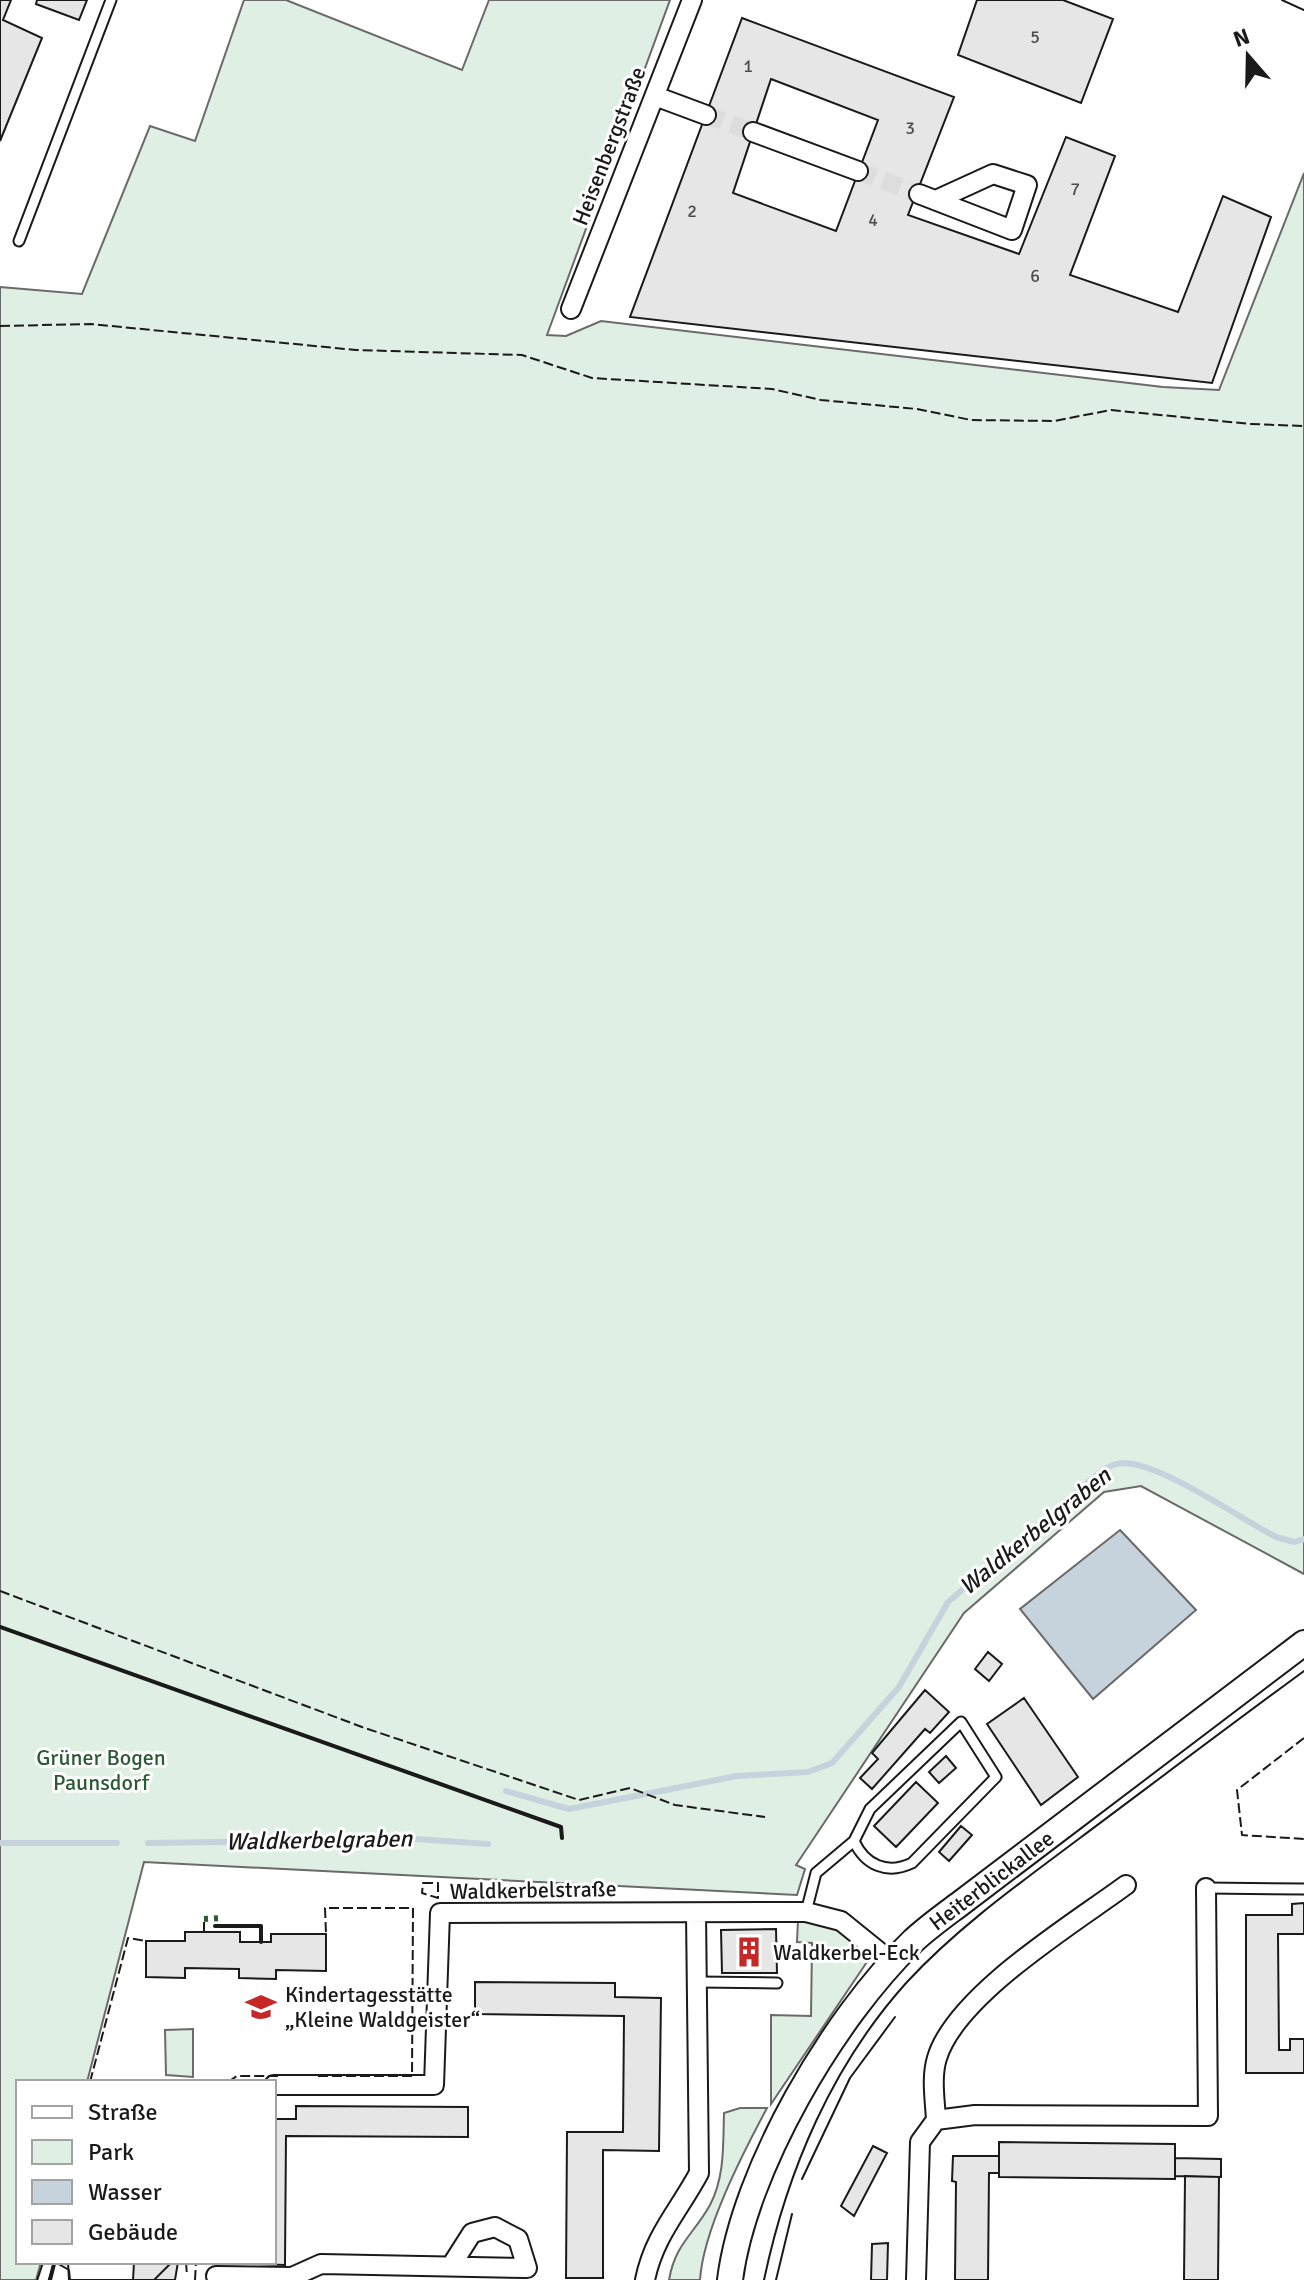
<svg xmlns="http://www.w3.org/2000/svg" width="1304" height="2280" viewBox="0 0 1304 2280" font-family="Signika,sans-serif">
<rect width="100%" height="100%" fill="#fff"/>
<!-- green -->
<path fill="#e0efe3" stroke="#6a6a6a" stroke-width="2" d="M244 0H286L462 70 489 0H670L547 335 566 336 601 321 1163 387 1219 390 1304 173V1574L1141 1486 1104 1492 964 1613 796 1865 805 1869 797 1895 144 1862 87 2082H18V2262H41L36 2280H0V287L82 294 150 126 195 141Z
M798 1920 837 1926 873 1953 771 2104V2015L811 2016 812 1943 797 1942Z
M193 2029V2077L166 2075 165 2030Z
M740 2108H767C743 2153 703 2230 700 2280H669C675 2244 694 2234 710 2205 725 2177 723 2143 724 2113Z"/>
<!-- water -->
<path fill="#c6d2dc" stroke="#6a6a6a" stroke-width="2" d="M1120 1530 1196 1610 1093 1699 1020 1609Z"/>
<g fill="none" stroke-linecap="round" stroke-linejoin="round">
<!-- stream -->
<path stroke="#c6d2dc" stroke-width="6" d="M506 1791 569 1809 737 1776 808 1772 832 1763 899 1687 948 1602 1086 1484C1097 1475 1109 1463 1124 1463 1163 1464 1239 1518 1276 1537L1294 1542 1304 1539
M0 1843H117
M148 1843 416 1839 488 1844"/>
</g>
<!-- building -->
<path fill="#e6e6e6" stroke="#1a1a1a" stroke-width="2" fill-rule="evenodd" d="M0 0H11L3 20 42 38 0 141Z
M37 0H87L79 20 36 4Z
M977 0H1063L1113 19 1081 103 958 55Z
M742 18 954 97 908 215 1019 254 1066 137 1115 156 1070 275 1178 312 1223 196 1271 217 1212 383 630 317ZM771 79 878 120 836 231 733 193Z
M988 1652 1002 1664 989 1681 975 1669Z
M925 1690 949 1712 930 1733 925 1729 872 1789 860 1778 878 1759 872 1753Z
M1024 1698 1078 1777 1041 1805 987 1724Z
M946 1756 956 1768 939 1783 929 1772Z
M916 1782 938 1803 896 1847 874 1826Z
M961 1826 972 1835 949 1861 939 1852Z
M1304 1903V1934H1278L1279 2050H1290V2039H1304V2073H1246V1915H1292V1904Z
M776 1929 777 1973H722L721 1930Z
M185 1932H240V1942H271V1934H326V1971L276 1970V1979L239 1978V1969L185 1968V1978L146 1977V1941H185Z
M475 1982 615 1983V1997L661 1998 659 2151 603 2150V2278H566L567 2132H623L624 2016 475 2014Z
M296 2106 468 2107V2137L286 2136 285 2265 251 2264 274 2262V2119H296Z
M999 2142 1175 2144V2179L999 2177Z
M873 2146 887 2153 854 2216 841 2206Z
M953 2156H999V2173H989L988 2280H955L956 2182 952 2181Z
M1175 2158 1221 2159V2177L1175 2176Z
M1185 2176 1219 2177 1218 2280H1184Z
M888 2243 887 2280H871L872 2244Z
M55 2262H172L154 2280H70L69 2270Z
M68 2262H134L133 2280H69Z
M172 2262H178L175 2280H154Z"/>
<g fill="none" stroke-linecap="round" stroke-linejoin="round">
<!-- street-tunnel -->
<path stroke="#ddd" stroke-width="18" stroke-dasharray="18 9" stroke-linecap="butt" d="M706 115 753 132
M858 171 919 194"/>
<!-- lane casing -->
<g stroke="#1a1a1a" stroke-width="13">
<path id="lane" d="M19 241 111 0
M961 1722 996 1777 912 1863C887 1875 865 1865 854 1841L870 1809Z
M1206 1888 1304 1889
M806 1912 816 1873 854 1841
M699 1982 777 1983
M43 2280 49 2262"/>
</g>
<!-- street casing -->
<g stroke="#1a1a1a" stroke-width="22">
<path id="street" d="M655 96 706 115
M753 132 858 171
M919 194 1012 230 1027 185 993 174 936 200
M571 309 692 0
M274 2085H434L440 1913 806 1912 841 1921 893 1963
M936 2120C935 2100 931 2077 937 2058 956 1995 1073 1924 1126 1885
M216 2276 292 2277 321 2264 527 2268 518 2239 495 2227 472 2233 451 2266
M645 2280C654 2236 678 2212 699 2173L696 1913
M916 2280 920 2142 936 2120 975 2115 1208 2116 1206 1888"/>
</g>
<!-- secondary casing -->
<g stroke="#1a1a1a" stroke-width="28">
<g id="secondary">
<path id="s1" d="M730 2280C744 2170 833 2018 913 1941 928 1927 945 1915 961 1903L1304 1643"/>
</g>
</g>
<!-- lane -->
<use href="#lane" stroke="#fff" stroke-width="9"/>
<!-- street -->
<use href="#street" stroke="#fff" stroke-width="18"/>
<!-- secondary -->
<use href="#secondary" stroke="#fff" stroke-width="24"/>
<!-- tram -->
<path stroke="#1a1a1a" stroke-width="2" d="M1282 0 1304 10
M802 2179 850 2078 895 2017
M764 2280C787 2171 832 2065 907 1982 958 1927 1020 1883 1080 1838 1155 1782 1229 1726 1304 1671
M776 2280 792 2214"/>
<!-- hedge -->
<path stroke="#2b5a34" stroke-width="6" stroke-dasharray="4 6" stroke-linecap="butt" d="M204 1919 222 1918"/>
<!-- fence -->
<path stroke="#1a1a1a" stroke-width="2" stroke-dasharray="10 4" stroke-linecap="butt" d="M0 326 91 324 356 350 522 355 592 378 772 389 821 400 917 409 971 420 1054 421 1111 410 1250 424 1304 426
M0 1591 362 1727 579 1800 630 1788 675 1805 765 1817
M1304 1738 1237 1790 1242 1835 1304 1839
M423 1883H438V1898L422 1893Z
M204 1932V1919
M318 2076H412L413 1908H325L326 1934
M90 2082 128 1938 146 1941
M228 2082 237 2076H278
M186 2262 187 2276
M195 2280 196 2262"/>
<!-- wall -->
<path stroke="#1a1a1a" stroke-width="4" d="M0 1627 561 1827 562 1838
M215 1926H261V1942
M50 2280 54 2264"/>
</g>
<!-- icons -->
<defs>
<g id="building-bare" transform="scale(2.4)"><path d="M-4-6H4V6H1V3H-1V6H-4ZM-2.5-4.3h1.7v1.8h-1.7ZM.8-4.3h1.7v1.8H.8ZM-2.5-1h1.7V.8h-1.7ZM.8-1h1.7V.8H.8Z" fill="#c62828" stroke="#fff" stroke-width="2.5" paint-order="stroke"/></g>
<g id="school-bare" transform="scale(2.4)"><path d="M0-5L7-2L0 1L-7-2ZM-4 1L0 2.5L4 1V4Q0 6-4 4Z" fill="#c62828" stroke="#fff" stroke-width="2.5" paint-order="stroke"/></g>
</defs>
<g fill-rule="evenodd">
<use href="#building-bare" x="749" y="1952"/>
<use href="#school-bare" x="261" y="2007"/>
</g>
<g text-anchor="middle" dominant-baseline="central" stroke-width="6" stroke-linejoin="round" paint-order="stroke">
<!-- number labels -->
<g font-size="18" fill="#4d4d4d">
<text x="1035" y="37">5</text>
<text x="748" y="66">1</text>
<text x="910" y="128">3</text>
<text x="1075" y="189">7</text>
<text x="692" y="211">2</text>
<text x="873" y="220">4</text>
<text x="1035" y="276">6</text>
</g>
<!-- street labels -->
<g font-size="22" fill="#1a1a1a" stroke="#fff">
<text transform="translate(609 146) rotate(-69)">Heisenbergstraße</text>
<text stroke="none"><textPath href="#s1" startOffset="490">Heiterblickallee</textPath></text>
<text transform="translate(533 1890) rotate(-1)">Waldkerbelstraße</text>
</g>
<!-- park labels -->
<g font-size="22" fill="#2b5a34" stroke="#fff">
<text x="101" y="1757">Grüner Bogen<tspan x="101" dy="25">Paunsdorf</tspan></text>
</g>
<!-- poi labels -->
<g font-size="22" fill="#1a1a1a" stroke="#fff" text-anchor="start">
<text x="773" y="1952">Waldkerbel-Eck</text>
<text x="285" y="1994">Kindertagesstätte<tspan x="285" dy="25">„Kleine Waldgeister“</tspan></text>
</g>
<!-- water labels -->
<g font-size="24" font-style="italic" fill="#1a1a1a" stroke="#fff">
<text transform="translate(1035 1531) rotate(-39)">Waldkerbelgraben</text>
<text transform="translate(319 1840) rotate(-1)">Waldkerbelgraben</text>
</g>
</g>
<!-- legend -->
<rect x="16" y="2080" width="260" height="184" fill="#ffffff" stroke="#a3a3a3" stroke-width="2"/>
<rect x="32" y="2106" width="40" height="12" fill="#ffffff" stroke="#a3a3a3" stroke-width="2"/>
<text x="88" y="2120" font-size="24" fill="#1a1a1a">Straße</text>
<rect x="32" y="2140" width="40" height="24" fill="#e0efe3" stroke="#a3a3a3" stroke-width="2"/>
<text x="88" y="2160" font-size="24" fill="#1a1a1a">Park</text>
<rect x="32" y="2180" width="40" height="24" fill="#c6d2dc" stroke="#a3a3a3" stroke-width="2"/>
<text x="88" y="2200" font-size="24" fill="#1a1a1a">Wasser</text>
<rect x="32" y="2220" width="40" height="24" fill="#e6e6e6" stroke="#a3a3a3" stroke-width="2"/>
<text x="88" y="2240" font-size="24" fill="#1a1a1a">Gebäude</text>
<!-- north arrow -->
<g transform="translate(1248 56) rotate(340)" stroke="#ffffff" stroke-width="6" paint-order="stroke">
<path d="M0-6L14 30L0 20L-14 30Z" fill="#1a1a1a"/>
<text y="-12" font-size="22" font-weight="bold" text-anchor="middle" fill="#1a1a1a">N</text>
</g>
</svg>
